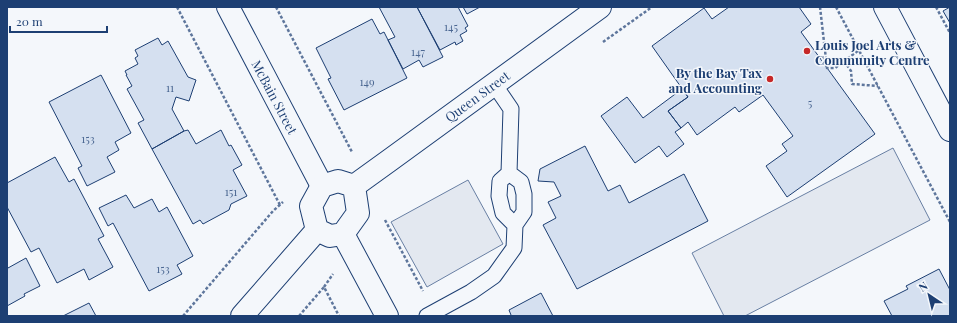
<svg xmlns="http://www.w3.org/2000/svg" width="957" height="323" viewBox="0 0 957 323" font-family="'Playfair Display',serif">
<rect width="100%" height="100%" fill="#f4f7fb"/>
<!-- parking -->
<path fill="#e3e8f0" stroke="#687fa3" d="M893 148 930 220 745 316H724L692 253Z
M468 180 503 244 427 287 391 222Z"/>
<!-- building -->
<path fill="#d5e0f0" stroke="#1d3f73" d="M379 7H417L443 57 423 67 419 60 403 69 388 40 395 37Z
M417 7H458L468 26 465 28 467 31 460 35 463 41 456 45 455 42 440 50Z
M463 7H480L467 14Z
M729 7H799L811 24 801 32 875 134 787 197 766 166 787 151 782 144 793 136 763 95 739 112 735 107 697 135 688 122 681 128 668 111 688 97 652 46 704 8 712 19Z
M950 7V23L943 11Z
M372 19 380 34 384 32 407 78 344 110 328 79 331 78 316 48Z
M158 38 162 45 168 41 188 77 196 80 189 101 176 97 172 109 184 131 152 149 138 123 144 120 127 89 132 86 126 75H127L125 71 138 64 135 58 138 56 135 50Z
M101 75 131 133 115 142 119 150 107 157 115 172 87 186 78 168 82 166 49 102Z
M682 89 688 97 668 111 681 128 675 132 684 144 667 157 659 146 635 163 601 116 627 97 643 118Z
M188 130 196 144 221 130 229 146 231 145 242 165 233 170 247 196 231 204 229 210 203 224 200 220 193 224 152 149 184 131Z
M585 146 608 191 620 185 629 203 684 174 708 221 577 289 543 225 556 218 548 202 561 196 554 182 538 181 540 169Z
M55 157 69 182 74 179 104 236 98 239 113 267 89 280 84 269 57 283 39 248 31 252 7 207V183Z
M126 195 134 208 152 199 159 212 167 207 193 256 177 265 182 274 149 291 113 223 108 226 99 208Z
M26 258 40 286 24 294 25 296 7 306V266L8 268Z
M939 269 950 290V316H892L884 301 908 289 906 286Z
M541 293 553 316H510L511 315 509 310Z
M89 303 96 316H63Z"/>
<g fill="none" stroke-linecap="round" stroke-linejoin="round">
<!-- service casing -->
<g stroke="#1d3f73" stroke-width="17">
<path id="service" d="M494 84 511 109 509 173 500 181 499 196 503 213 515 225
M427 316 471 292 494 276 514 248 515 225 524 212V194L521 182 509 173"/>
</g>
<!-- minor casing -->
<g stroke="#1d3f73" stroke-width="24">
<path id="minor" d="M228 7 322 186
M885 7 950 130
M343 234 387 316"/>
</g>
<!-- secondary casing -->
<g stroke="#1d3f73" stroke-width="24">
<path id="secondary" d="M338 181 354 186 358 213 343 234 330 236 317 230 311 206 322 186Z
M354 186 390 160 600 7
M242 316 317 230"/>
</g>
<!-- path -->
<path stroke="#5e769c" stroke-width="2.5" stroke-dasharray="3 2" stroke-linecap="butt" d="M177 7 280 205
M276 7 352 152
M820 7 827 68H835L859 50
M836 7 950 222
M936 7 950 33
M603 42 652 7
M844 61 851 71 852 84 878 86
M385 220 423 291
M324 287 333 274
M183 316 273 211 283 202
M299 316 324 287 339 316"/>
<!-- service -->
<use href="#service" stroke="#f4f7fb" stroke-width="15"/>
<!-- minor -->
<use href="#minor" stroke="#f4f7fb" stroke-width="22"/>
<!-- secondary -->
<use href="#secondary" stroke="#f4f7fb" stroke-width="22"/>
</g>
<!-- markers -->
<g fill="#c62828" stroke="#f4f7fb" stroke-width="1.5">
<circle cx="807" cy="51" r="4"/>
<circle cx="770" cy="79" r="4"/>
</g>
<g text-anchor="middle" dominant-baseline="central" stroke-width="3" stroke-linejoin="round" paint-order="stroke">
<!-- number labels -->
<g font-size="11" fill="#4b6792">
<text x="451" y="26">145</text>
<text x="418" y="51">147</text>
<text x="367" y="81">149</text>
<text x="170" y="87">11</text>
<text x="810" y="102">5</text>
<text x="88" y="138">153</text>
<text x="231" y="191">151</text>
<text x="163" y="268">153</text>
</g>
<!-- poi labels -->
<g font-size="13" font-weight="bold" fill="#1d3f73" stroke="#f4f7fb" text-anchor="start">
<text x="815" y="44">Louis Joel Arts &amp;<tspan x="815" dy="15">Community Centre</tspan></text>
<text x="762" y="72" text-anchor="end">By the Bay Tax<tspan x="762" dy="15">and Accounting</tspan></text>
</g>
<!-- street labels -->
<g font-size="13" fill="#1d3f73" stroke="#f4f7fb">
<text transform="translate(477 96) rotate(-36)">Queen Street</text>
<text transform="translate(275 97) rotate(62)">McBain Street</text>
</g>
</g>
<!-- border -->
<rect width="957" height="323" fill="none" stroke="#1d3f73" stroke-width="16"/>
<!-- north arrow -->
<g transform="translate(929 295) rotate(325)" stroke="#f4f7fb" stroke-width="3" paint-order="stroke">
<path d="M0-3L7 15L0 10L-7 15Z" fill="#1d3f73"/>
<text y="-6" font-size="11" font-weight="bold" text-anchor="middle" fill="#1d3f73">N</text>
</g>
<!-- scale -->
<path d="M10 26v6h97v-6" fill="none" stroke="#1d3f73" stroke-width="2"/>
<text x="16" y="26" font-size="12" fill="#1d3f73" stroke="#f4f7fb" stroke-width="3" paint-order="stroke">20 m</text>
</svg>
